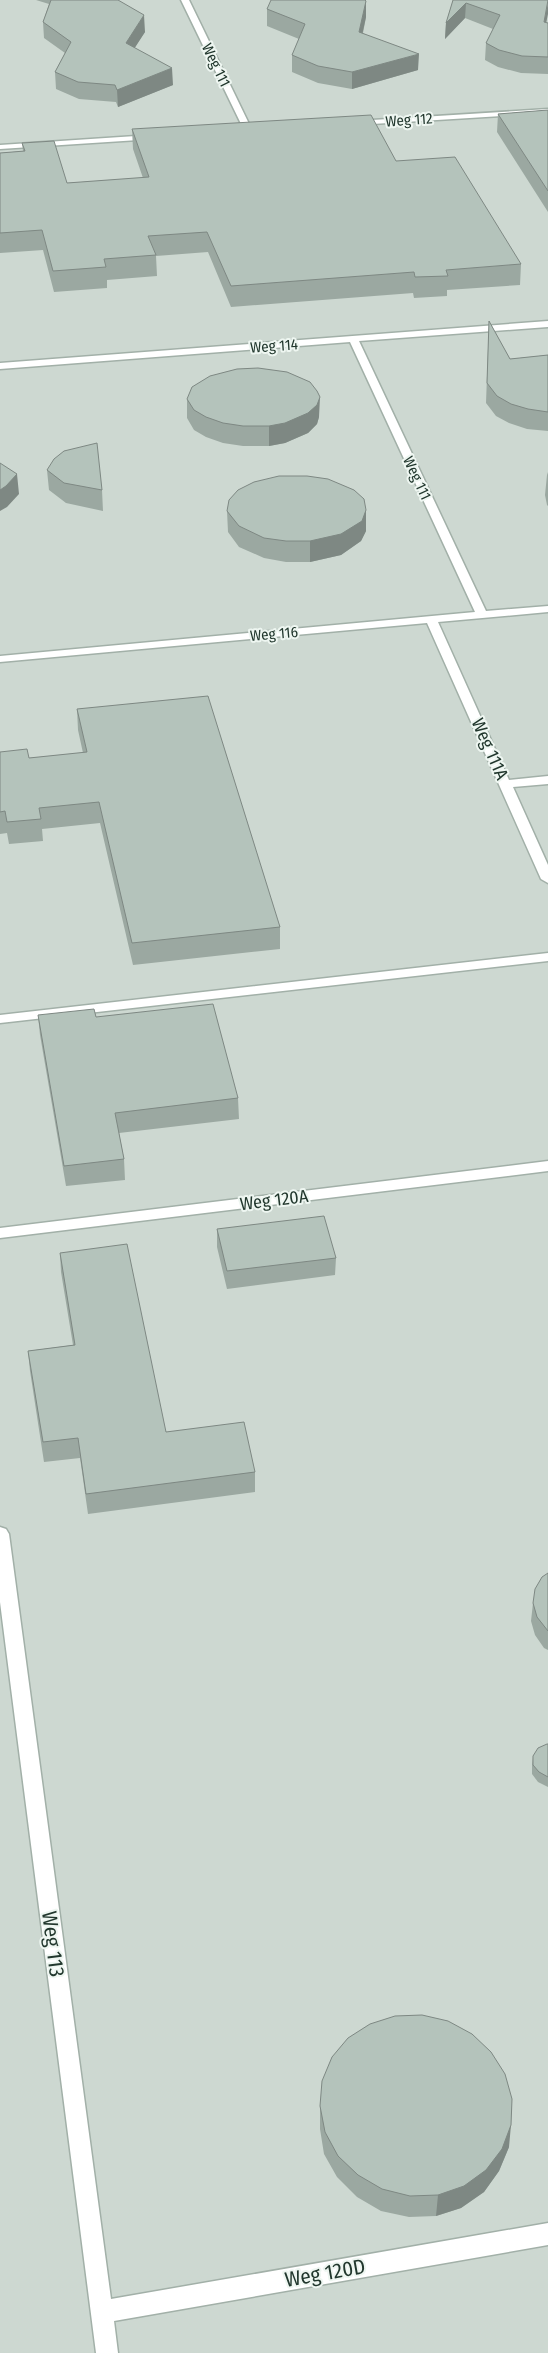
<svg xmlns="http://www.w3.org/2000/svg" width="548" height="2353" viewBox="0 0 548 2353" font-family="'Fira Sans Condensed',sans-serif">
<rect width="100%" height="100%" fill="#dfe9e2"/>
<!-- built -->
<path fill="#cdd8d1" d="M0 0H548V2353H0Z"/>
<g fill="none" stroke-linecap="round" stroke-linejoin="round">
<!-- minor casing -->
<g stroke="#a2b0a8" stroke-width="3">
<path id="minor" d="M181 0H189L252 130 251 132 244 130Z
M548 109V113L356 125 352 123 356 121Z
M151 135 155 137 154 139 0 149V145Z
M548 321V327L359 341 486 611 548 606V612L438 622 509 780 548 776V784L513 787 548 865V883L541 879 427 623 0 662V656L475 612 350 342 0 369V363Z
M548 953V961L0 1023V1015Z
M548 1161V1171L0 1238V1228Z
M0 1527 6 1529 9 1534 111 2299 548 2223V2245L114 2321 118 2353H96L0 1602Z"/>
</g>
<!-- minor -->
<use href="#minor" fill="#fff" fill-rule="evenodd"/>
</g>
<!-- wall -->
<path fill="#9ba8a1" d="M36 0H118L145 32 134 48 173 85 118 107 116 102 79 99 56 89 55 72 65 53 44 38 43 22 49 4Z
M453 0H548L546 23H548V74L521 73 498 67 485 60 486 43 493 29 465 18 445 39 446 23Z
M366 1V17L363 33 418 70 352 89 318 83 292 72V55L299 39 267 26V9Z
M548 110V212L497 132 498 114Z
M132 129 396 161 521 264 520 285 447 290V296L414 298 413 293 231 307 208 252 156 256 157 276 107 280V288L54 292 43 250 0 253V153L23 151 22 143 67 183 143 178 133 149Z
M489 321 510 359 548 355V431L527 429 509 423 496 416 486 403Z
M187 399 319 417 317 424 308 433 285 443 269 446H243L223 443 206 437 194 430 187 418Z
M47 470 102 490 103 511 66 503 49 490Z
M548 472V506L547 505 545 495 547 475Z
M366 510V531L361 541 341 555 310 562H286L264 558 239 547 228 532 227 511Z
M77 709 280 927V949L133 965 100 823 42 829 43 841 9 844 7 833 0 834V752L29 758 83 753 78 730Z
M38 1015 96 1017 238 1098 239 1119 119 1133 124 1159 125 1180 66 1186 40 1035Z
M217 1229 336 1258 335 1275 227 1289 217 1247Z
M60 1253 166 1432 255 1472V1492L88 1514 80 1458 44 1462 30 1371 28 1351 73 1345 61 1272Z
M548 1573V1650L544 1648 535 1635 531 1621 533 1603Z
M548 1744V1787L538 1782 532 1774V1765L533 1756Z
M320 2106 509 2147 499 2171 484 2192 461 2208 436 2216 409 2217 381 2211 357 2197 337 2177 324 2154 320 2129Z"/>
<!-- shaded-wall -->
<path fill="#7e8883" d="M366 1V17L359 49V32Z
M466 3 465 18 445 39 446 23Z
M548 3V14L543 38 544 22Z
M144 15 145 32 127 60 126 43Z
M419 54 418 70 352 89V72Z
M172 68 173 85 118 107 117 90Z
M320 397 319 417 317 424 308 433 285 443 269 446V426Z
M17 474 19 494 7 507 0 511V490Z
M366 510V531L361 541 341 555 310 562V541Z
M511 2125 509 2147 499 2171 484 2192 461 2208 436 2216 438 2195Z"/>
<!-- building -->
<path fill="#b4c3bb" stroke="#7e8883" d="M51 0H118L144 15 126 43 172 68 117 90 115 85 78 82 55 72 71 42 43 22Z
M271 0H365L366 1 359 32 419 54 352 72 318 66 292 55 305 24 267 9Z
M453 0H548L544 22 548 23V57L522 56 499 50 486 43 500 15 466 3 446 23Z
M548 110V191L498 114Z
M371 115 396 161 455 157 521 264 446 270 448 276 415 277 414 272 231 286 207 232 148 236 156 255 104 259 106 267 53 271 42 230 0 233V153L25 151 22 143 54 141 67 183 149 177 132 129Z
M489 321 510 359 548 355V412L528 409 511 404 497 396 487 383Z
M258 368 287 372 310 382 317 391 320 397 317 405 308 413 285 423 269 426H243L223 423 206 417 194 410 187 399 192 387 210 376 237 369Z
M97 443 102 490 64 483 47 470 54 459 64 451Z
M0 463 17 474 6 486 0 490Z
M279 476H307L328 479 354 490 364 499 366 510 362 521 341 534 310 541H286L264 538 239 526 227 511 229 500 238 490 254 482Z
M208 696 280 927 132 943 99 802 39 808 41 819 7 822 5 811 0 812V752L27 749 29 758 87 752 77 709Z
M213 1004 238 1098 115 1113 124 1159 64 1166 38 1015 94 1009 96 1017Z
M324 1216 336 1258 227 1271 217 1229Z
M127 1244 166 1432 244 1422 255 1472 86 1494 78 1438 43 1442 28 1351 75 1345 60 1253Z
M548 1573V1631L537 1617 533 1603 535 1589 542 1577Z
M547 1744H548V1777L539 1772 533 1765V1756L538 1748Z
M422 2015 448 2021 472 2034 491 2052 505 2074 512 2099 511 2125 502 2149 486 2170 464 2186 438 2195 410 2196 382 2189 358 2175 338 2156 325 2132 320 2106 322 2081 332 2057 348 2038 370 2024 395 2016Z"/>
<g text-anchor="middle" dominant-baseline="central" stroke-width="4" stroke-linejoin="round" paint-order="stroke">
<!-- far-street labels -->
<g font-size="15" fill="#21372d" stroke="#eef6f1">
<text transform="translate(216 65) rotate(64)">Weg 111</text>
<text transform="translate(409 120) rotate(-4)">Weg 112</text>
<text transform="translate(274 346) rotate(-4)">Weg 114</text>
<text transform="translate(417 478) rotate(65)">Weg 111</text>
<text transform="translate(274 634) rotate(-5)">Weg 116</text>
</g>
<!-- street labels -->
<g font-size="18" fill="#21372d" stroke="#eef6f1">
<text transform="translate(490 749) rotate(66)">Weg 111A</text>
<text transform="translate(274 1200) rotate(-7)">Weg 120A</text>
</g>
<!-- near-street labels -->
<g font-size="21" fill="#21372d" stroke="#eef6f1">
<text transform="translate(53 1944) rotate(83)">Weg 113</text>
<text transform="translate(325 2273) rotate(-10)">Weg 120D</text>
</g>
</g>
</svg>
